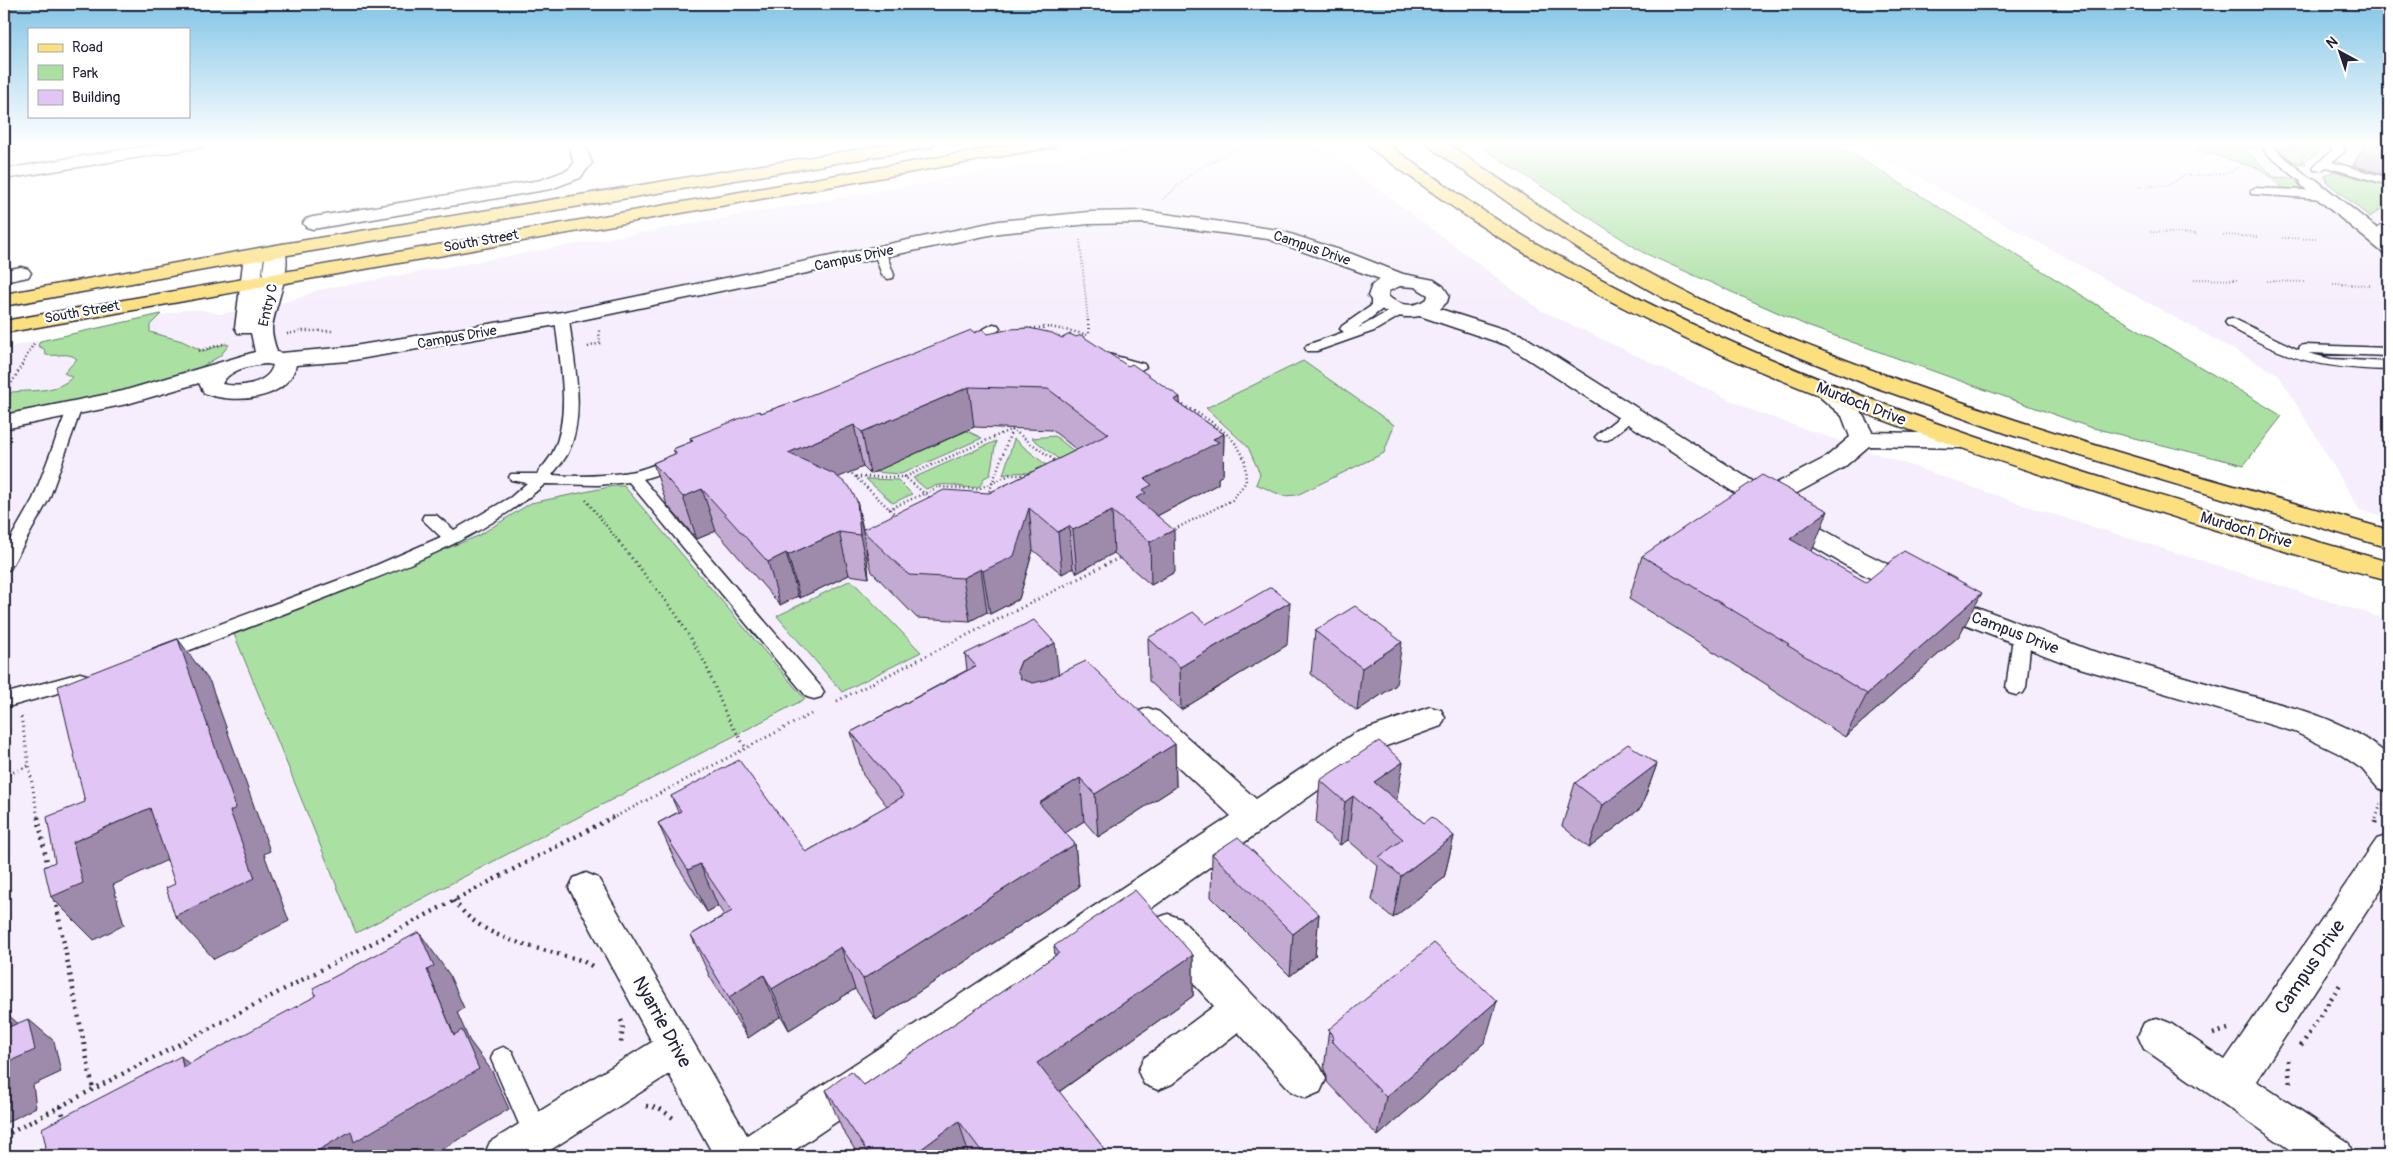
<svg xmlns="http://www.w3.org/2000/svg" width="2393" height="1160" viewBox="0 0 2393 1160" font-family="Pangolin,sans-serif">
<rect width="100%" height="100%" fill="#fff"/>
<filter id="ink" filterUnits="userSpaceOnUse"><feTurbulence type="fractalNoise" baseFrequency=".02" numOctaves="2"/><feDisplacementMap in="SourceGraphic" scale="10" xChannelSelector="R" yChannelSelector="G"/><feConvolveMatrix kernelMatrix="1 2 1 2 8 2 1 2 1" color-interpolation-filters="sRGB"/></filter>
<g filter="url(#ink)">
<!-- built -->
<path fill="#f6eefc" d="M1148 143H1314L1324 148 1540 310 1756 412 2024 505 2389 620V1156H4V348L186 310H202L220 314 294 300 315 291 328 288Z
M1857 143H2389V518L2360 510 2278 374Z"/>
<!-- green -->
<path fill="#abe0a3" stroke="#66816f" d="M1475 143H1835L2104 309 2282 416 2244 465 2089 427 1810 327 1642 252Z
M2175 143H2252L2259 148H2243L2274 177 2292 178 2304 189H2284L2260 169Z
M2278 143H2321L2328 146 2301 164C2291 161 2278 153 2278 143Z
M2333 171 2389 186V203L2370 217 2327 182 2325 176Z
M161 314 150 325V332L182 341 203 351 225 344 229 345 220 356 196 370 143 387 4 414V401L12 392C31 390 58 393 72 377L64 373 77 359C68 351 56 357 46 355L44 349 38 346 40 341Z
M1303 361 1394 425 1384 453 1297 495 1283 496 1256 484 1260 474 1248 447 1206 408Z
M967 431 982 438 901 474 873 472Z
M1055 436 1099 471 1076 473 1032 438Z
M1014 439 1066 481C1044 475 1025 469 1003 475Z
M996 441 990 475 984 478 980 486C962 492 950 478 926 489L913 478Z
M866 479 898 480 912 494 893 503Z
M614 486H624L805 699 356 933 234 634 478 536 531 503Z
M851 580 921 652 842 692 777 616Z"/>
<g fill="none" stroke-linecap="round" stroke-linejoin="round">
<!-- lane casing -->
<g stroke="#22223b" stroke-width="3">
<path id="lane" d="M2261 143H2271L2275 149 2313 181V185H2305L2266 153Z
M2327 143H2341L2345 151 2332 162 2389 178V185L2326 167 2322 170H2314V166L2333 150Z
M2255 188 2324 191 2330 195 2324 199 2251 194V190Z
M2389 220V230L2379 239H2371L2369 236 2371 233Z
M880 249 886 253 894 275 893 278 888 279 882 275 874 253Z
M1378 292 1385 296V307L1358 328C1370 323 1395 305 1405 307L1407 310 1405 313 1374 331 1317 351H1307L1305 348 1307 345 1344 332 1340 329 1342 326 1371 306V296Z
M562 314 569 318C573 360 587 413 568 453 564 461 557 468 552 475 580 477 607 476 635 471 650 468 669 456 684 460L686 463 684 466 643 479 821 687 824 692 821 697 814 699 807 697 629 482 598 485 545 484C483 538 405 567 330 596 276 617 221 638 167 659L160 661 153 659 151 654 153 649 363 571 441 537 422 519 424 515H436L454 530 511 497 527 483 511 480 509 477 511 474H537C542 467 549 460 553 452 572 412 559 360 555 318Z
M2232 318 2299 350 2300 346 2305 345 2389 348V356L2308 353 2331 359 2389 362V370C2320 368 2287 360 2227 325L2225 322 2227 319Z
M993 324 998 325 1000 328 998 331 970 346 965 347 958 343Z
M1101 352 1144 364 1146 367 1139 371 1096 359 1094 356 1096 353Z
M75 403 82 407 49 499 10 569 4 571V550L33 499 68 407Z
M1632 409 1637 411 1640 414 1637 417 1608 440H1598L1595 437 1598 434 1627 411Z
M2022 631 2028 632 2031 637 2026 688 2023 693 2016 695 2009 693 2006 688 2013 637 2016 632Z
M80 673 87 675 89 680 87 685 4 708V694Z
M503 1047 512 1051 550 1136 546 1145 537 1149 528 1145 491 1059 494 1051Z"/>
</g>
<!-- street casing -->
<g stroke="#22223b" stroke-width="3">
<path id="street" d="M568 143H584L592 163 580 178 551 189 313 229 306 227 303 223 306 219 313 217 541 180 568 170 574 163Z
M2309 178 2315 179 2389 238V254L2382 252 2303 187 2300 183 2303 179Z
M1144 211 1278 230 1352 254 1403 274 1434 280 1443 286 1449 295 1447 302 1440 309 1522 335 1765 489 1825 458 1850 437 1842 416 1812 390 1816 385C1841 379 1863 412 1872 432L1961 434 1970 436 1973 441 1970 446 1961 448 1869 446 1843 468 1782 501 1808 521 1865 553 1964 602 2089 650 2305 711C2335 721 2367 735 2389 757V792L2378 788 2362 769 2340 754 2295 732 2070 665 1944 616 1845 565 1790 533 1755 506 1506 345 1420 316C1399 320 1380 313 1368 296L1372 285 1380 279 1268 239 1144 223 1089 224 999 233 562 324 348 361 296 365C287 402 232 404 204 393L199 383 127 404 4 429V415L123 391 255 352 251 333H238L235 328 244 255 247 251H261L264 255 260 291 266 251 269 247H283C295 264 273 309 272 329 272 336 275 345 277 352L281 353 348 347 562 312 999 221 1089 212ZM1400 286 1415 287 1428 295 1427 299C1415 308 1399 306 1388 296L1389 291ZM267 364 273 365C269 384 239 388 222 384 229 369 252 365 267 364Z
M21 267 28 269 31 273 28 277 4 282V270Z
M1430 707 1441 710 1445 718 1441 726 1375 750 1150 909 786 1156H714L669 1074 541 1156H484L490 1142 652 1042 569 888 574 878 586 873 598 878 747 1135 1231 816 1137 728 1133 720 1137 712 1148 708 1159 712 1256 799 1353 734Z
M2389 835V877L2256 1081 2348 1142 2354 1156H2299L2144 1049 2138 1036 2144 1023 2157 1018 2170 1023 2225 1060 2377 839Z
M1168 914 1181 919 1320 1066 1326 1079 1320 1092 1306 1098 1292 1092 1238 1032 1172 1084 1158 1090 1144 1084 1138 1071 1144 1058 1214 1006 1155 941 1150 930 1155 919Z"/>
</g>
<!-- secondary casing -->
<g stroke="#22223b" stroke-width="3">
<path id="secondary" d="M166 143H205L202 147 196 148 4 179V169Z"/>
</g>
<!-- primary casing -->
<g stroke="#22223b" stroke-width="3">
<path id="primary" d="M1367 143H1386C1438 180 1490 218 1546 249 1808 398 2101 480 2389 562V580C2299 557 2209 528 2121 500 1918 437 1715 365 1531 257 1474 224 1422 185 1369 147Z
M1428 143H1447C1522 195 1596 247 1678 288 1731 316 1787 338 1843 359 2021 428 2206 478 2389 530V548L2011 435 1866 384 1757 340 1665 299 1591 257 1536 222 1430 147Z"/>
</g>
<!-- highway casing -->
<g stroke="#22223b" stroke-width="3">
<path id="highway" d="M897 143H935L932 147 926 148 276 257 4 306V294L276 245Z
M1020 143H1057L1054 147 1048 148 4 333V321Z"/>
</g>
<!-- path-far3 -->
<path stroke="#22223b" stroke-width="2" stroke-dasharray="0.5 2.5" stroke-linecap="butt" d="M1338 143 1356 155
M2294 144H2301L2313 149 2301 157 2305 164 2292 162 2277 148 2298 150Z
M1069 148 1098 143
M2138 187 2169 185 2185 175H2212L2230 172 2241 165
M1163 199 1196 170 1249 143
M2150 232 2196 234
M2223 235 2257 237
M2282 238 2316 239
M1080 240 1088 322
M2194 279 2239 280
M2267 281 2305 282
M2333 284 2371 285"/>
<!-- path-far2 -->
<path stroke="#22223b" stroke-width="2.5" stroke-dasharray="1 3" stroke-linecap="butt" d="M1088 320 1089 335
M1023 329 1050 327 1090 335
M287 334 303 331H333
M588 347 600 343 599 330
M199 351 226 343
M4 397 34 343
M849 471 897 516
M856 477H905
M988 495 1012 429
M586 500 620 543
M932 500 905 477 1012 429 1058 463
M889 509 939 487 978 489 1010 475H1030
M1171 531 1232 500 1246 482C1245 474 1246 466 1244 459 1235 433 1202 415 1179 403"/>
<!-- path-far1 -->
<path stroke="#22223b" stroke-width="3" stroke-dasharray="1 4" stroke-linecap="butt" d="M619 542 676 614 705 663 727 717 746 748
M837 701 1123 556
M21 717 38 819
M4 776 28 766
M611 819 811 714
M2376 819 2381 803"/>
<!-- path -->
<path stroke="#22223b" stroke-width="4.5" stroke-dasharray="2 5" stroke-linecap="butt" d="M38 817 48 868
M2375 823 2377 817
M55 899 93 1089
M454 900C476 934 521 944 558 954 571 958 584 959 594 968
M621 1020 623 1025 621 1043
M2213 1034 2228 1029
M2301 1046 2341 983
M2288 1060 2290 1086
M61 1106 64 1120
M646 1106 659 1108 676 1120
M4 1136 613 817"/>
<!-- lane -->
<use href="#lane" fill="#fff" fill-rule="evenodd"/>
<!-- street -->
<use href="#street" fill="#fff" fill-rule="evenodd"/>
<!-- secondary -->
<use href="#secondary" fill="#fff" fill-rule="evenodd"/>
<!-- primary -->
<use href="#primary" fill="#fce080" fill-rule="evenodd"/>
<!-- highway -->
<use href="#highway" fill="#fce080" fill-rule="evenodd"/>
</g>
<!-- wall -->
<path fill="#c2aad3" stroke="#22223b" fill-rule="evenodd" d="M2343 143H2389V176L2353 165 2366 143Z
M975 333 988 334 1180 404 1224 434 1223 475 1218 478V484L1157 516 1175 572 1151 585 1114 553 1077 573 1073 568 1062 574 1033 550 1019 599 990 614 987 612 970 621 917 618 872 572 866 548 869 578 849 575 800 598 798 596 780 605 716 531 697 539 667 505 653 463 675 454 673 449 691 442 690 438 796 401ZM974 427 1052 430 1077 450 989 493 863 529 857 501 838 477 863 467 870 474Z
M1812 552 1959 636 1845 737 1769 688V686L1629 599 1642 556Z
M1206 624 1287 645 1181 710 1149 681 1148 638Z
M1315 631 1396 685 1357 711 1311 674Z
M965 654 1059 674 1175 744 1176 787 1098 837 1084 821 1065 833 1075 844 1079 887 876 1020 855 989 789 1030 781 1016 748 1038 710 977 691 935 724 915 718 906 707 912 677 865 658 823 678 812 671 796 806 852 887 806 863 775 851 732 967 670Z
M1657 764 1641 808 1589 848 1562 826 1575 783Z
M1320 780 1397 801 1424 823 1454 836 1444 878 1393 918 1372 900 1378 866 1348 840 1340 845 1316 823Z
M1212 854 1319 914 1315 956 1290 976 1211 897Z
M1054 946 1193 955V996L1059 1092 1110 1156H859L842 1129 826 1090 864 1085 1055 956Z
M1329 1029 1485 1042 1378 1136 1327 1082V1077L1324 1069Z"/>
<!-- shaded-wall -->
<path fill="#9e8bac" stroke="#22223b" d="M969 387 974 427 870 474 862 432Z
M1180 397 1181 438 1174 400Z
M854 425 863 467 799 494 788 453Z
M1224 434 1223 475 1218 478V484L1153 518 1136 498 1142 490 1145 479 1213 439Z
M702 489 716 531 697 539 683 497Z
M857 501 866 548 869 578 860 535Z
M1029 508 1033 550 1019 599 990 614 983 571Z
M1112 511 1114 553 1077 573 1073 530Z
M1828 511 1811 554 1790 539Z
M1069 526 1073 568 1062 574 1058 532Z
M1174 530 1175 572 1151 585 1150 542Z
M839 532 849 575 800 598 788 555Z
M786 553 798 596 780 605 768 562Z
M981 569 987 612 970 621 963 578Z
M1982 593 1959 636 1845 737 1867 694Z
M1290 602 1287 645 1181 710 1180 667Z
M178 639 210 682 270 851 264 854 289 921 214 959 175 916 230 811Z
M1402 642 1396 685 1357 711 1362 668Z
M1055 643 1060 686 1022 714 1017 671 1021 661Z
M1175 744 1176 787 1098 837 1095 794Z
M1403 762 1396 805 1374 782Z
M1657 764 1641 808 1589 848 1603 805Z
M1080 778 1084 821 1045 846 1039 803Z
M1353 796 1348 840 1340 845 1345 802Z
M150 808 187 851 113 885 124 925 94 940 51 897 73 842Z
M1454 836 1444 878 1393 918 1401 876Z
M1075 844 1079 887 876 1020 863 979Z
M700 864 718 906 707 912 688 870Z
M1319 914 1315 956 1290 976 1293 934Z
M419 932 449 974 464 1008 457 1012 469 1040 492 1071 509 1109 431 1156H309L454 1035 427 970Z
M841 947 855 989 789 1030 772 989Z
M1193 955V996L1043 1103 1037 1063Z
M764 975 781 1016 748 1038 729 997Z
M1497 1001 1485 1042 1378 1136 1386 1097Z
M4 1011 23 1028 4 1033Z
M28 1019 54 1041 61 1072 33 1085 36 1107 4 1124V1088L6 1063Z
M181 1056 223 1096 183 1067Z
M959 1121 969 1156H912Z"/>
<!-- building -->
<path fill="#e1c6f5" stroke="#22223b" d="M1029 328 1052 333 1062 338 1070 334 1076 337 1081 335 1128 366 1132 364 1180 397 1174 400 1224 434 1213 439 1219 442 1145 479 1152 485 1142 490 1146 493 1136 498 1174 530 1150 542 1112 511 1073 530 1069 526 1058 532 1029 508 1014 556 983 571 981 569 963 578 909 575 862 530 944 490 989 493 1109 434 1048 389 969 387 862 432 854 425 788 453 834 474 849 486 857 501 860 535 839 532 788 555 786 553 768 562 702 489 683 497 653 463 677 453 673 449 693 441 690 438 759 411 761 413 796 401 971 330 975 333 982 329 988 334 1011 329Z
M1762 475 1828 511 1790 539 1866 582 1904 551 1982 593 1867 694 1787 645 1789 644 1642 556Z
M1271 587 1290 602 1180 667 1148 638 1193 612 1206 624Z
M1355 606 1402 642 1362 668 1315 631Z
M1034 620 1055 643 1021 661 1017 671 1021 679 1033 683 1046 680 1086 661 1175 744 1095 794 1080 778 1039 803 1075 844 863 979 841 947 772 989 764 975 729 997 691 935 732 911 700 864 688 870 658 823 681 811 671 796 739 760 806 852 904 796 851 732 976 666 965 654Z
M178 639 236 808 230 811 255 878 175 916 166 888 175 884 150 808 73 842 83 883 51 897 44 867 55 862 47 817 85 802 58 686Z
M1379 741 1403 762 1374 782 1424 823 1432 817 1454 836 1401 876 1379 857 1403 839 1353 796 1345 802 1320 780Z
M1628 744 1657 764 1603 805 1575 783Z
M1238 837 1319 914 1293 934 1212 854Z
M1135 890 1193 955 1037 1063 1110 1156H985L959 1121 912 1156H870L826 1090 851 1071 864 1085 1059 953 1054 946Z
M419 932 434 966 427 970 454 1035 462 1030 479 1069 354 1142 351 1131 309 1156H27L46 1147 42 1128 181 1056 183 1067 316 996 313 988Z
M1434 943 1497 1001 1386 1097 1332 1041 1333 1038 1329 1029Z
M28 1019 35 1050 6 1063 9 1086 4 1088V1029Z"/>
</g>
<!-- sky -->
<linearGradient id="sky" x2="0" y2="1"><stop stop-color="#83c5e6"/><stop offset="0.47" stop-color="#fff"/><stop offset="1" stop-color="#fff" stop-opacity="0"/></linearGradient>
<rect width="2393" height="305" fill="url(#sky)"/>
<g text-anchor="middle" dominant-baseline="central" stroke-width="4.5" stroke-linejoin="round" paint-order="stroke">
<!-- far-street labels -->
<g font-size="14" fill="#22223b" stroke="#fff">
<text transform="translate(481 241) rotate(-10)">South Street</text>
<text transform="translate(1312 248) rotate(19)">Campus Drive</text>
<text transform="translate(854 258) rotate(-12)">Campus Drive</text>
<text transform="translate(268 305) rotate(-77)">Entry C</text>
<text transform="translate(82 312) rotate(-10)">South Street</text>
<text transform="translate(457 337) rotate(-10)">Campus Drive</text>
</g>
<!-- street labels -->
<g font-size="16" fill="#22223b" stroke="#fff">
<text transform="translate(1861 404) rotate(21)">Murdoch Drive</text>
<text transform="translate(2246 530) rotate(16)">Murdoch Drive</text>
<text transform="translate(2015 633) rotate(21)">Campus Drive</text>
</g>
<!-- near-street labels -->
<g font-size="19" fill="#22223b" stroke="#fff">
<text transform="translate(2310 967) rotate(-56)">Campus Drive</text>
<text transform="translate(662 1022) rotate(61)">Nyarrie Drive</text>
</g>
</g>
<!-- margin -->
<rect width="2393" height="1160" fill="none" stroke="#fff" stroke-width="20"/>
<rect x="10" y="10" width="2373" height="1140" fill="none" stroke="#22223b" stroke-width="2" filter="url(#ink)"/>
<!-- legend -->
<rect x="28" y="28" width="162" height="90" fill="#ffffff" stroke="#a7a7b1"/>
<rect x="38" y="44" width="25" height="8" fill="#fce080" stroke="#a7a7b1"/>
<text x="72" y="52" font-size="15" fill="#22223b">Road</text>
<rect x="38" y="65" width="25" height="15" fill="#abe0a3" stroke="#a7a7b1"/>
<text x="72" y="78" font-size="15" fill="#22223b">Park</text>
<rect x="38" y="90" width="25" height="15" fill="#e1c6f5" stroke="#a7a7b1"/>
<text x="72" y="102" font-size="15" fill="#22223b">Building</text>
<!-- north arrow -->
<g transform="translate(2340 52) rotate(320)" stroke="#ffffff" stroke-width="4" paint-order="stroke">
<path d="M0-4L9 19L0 12L-9 19Z" fill="#22223b"/>
<text y="-8" font-size="14" font-weight="bold" text-anchor="middle" fill="#22223b">N</text>
</g>
</svg>
